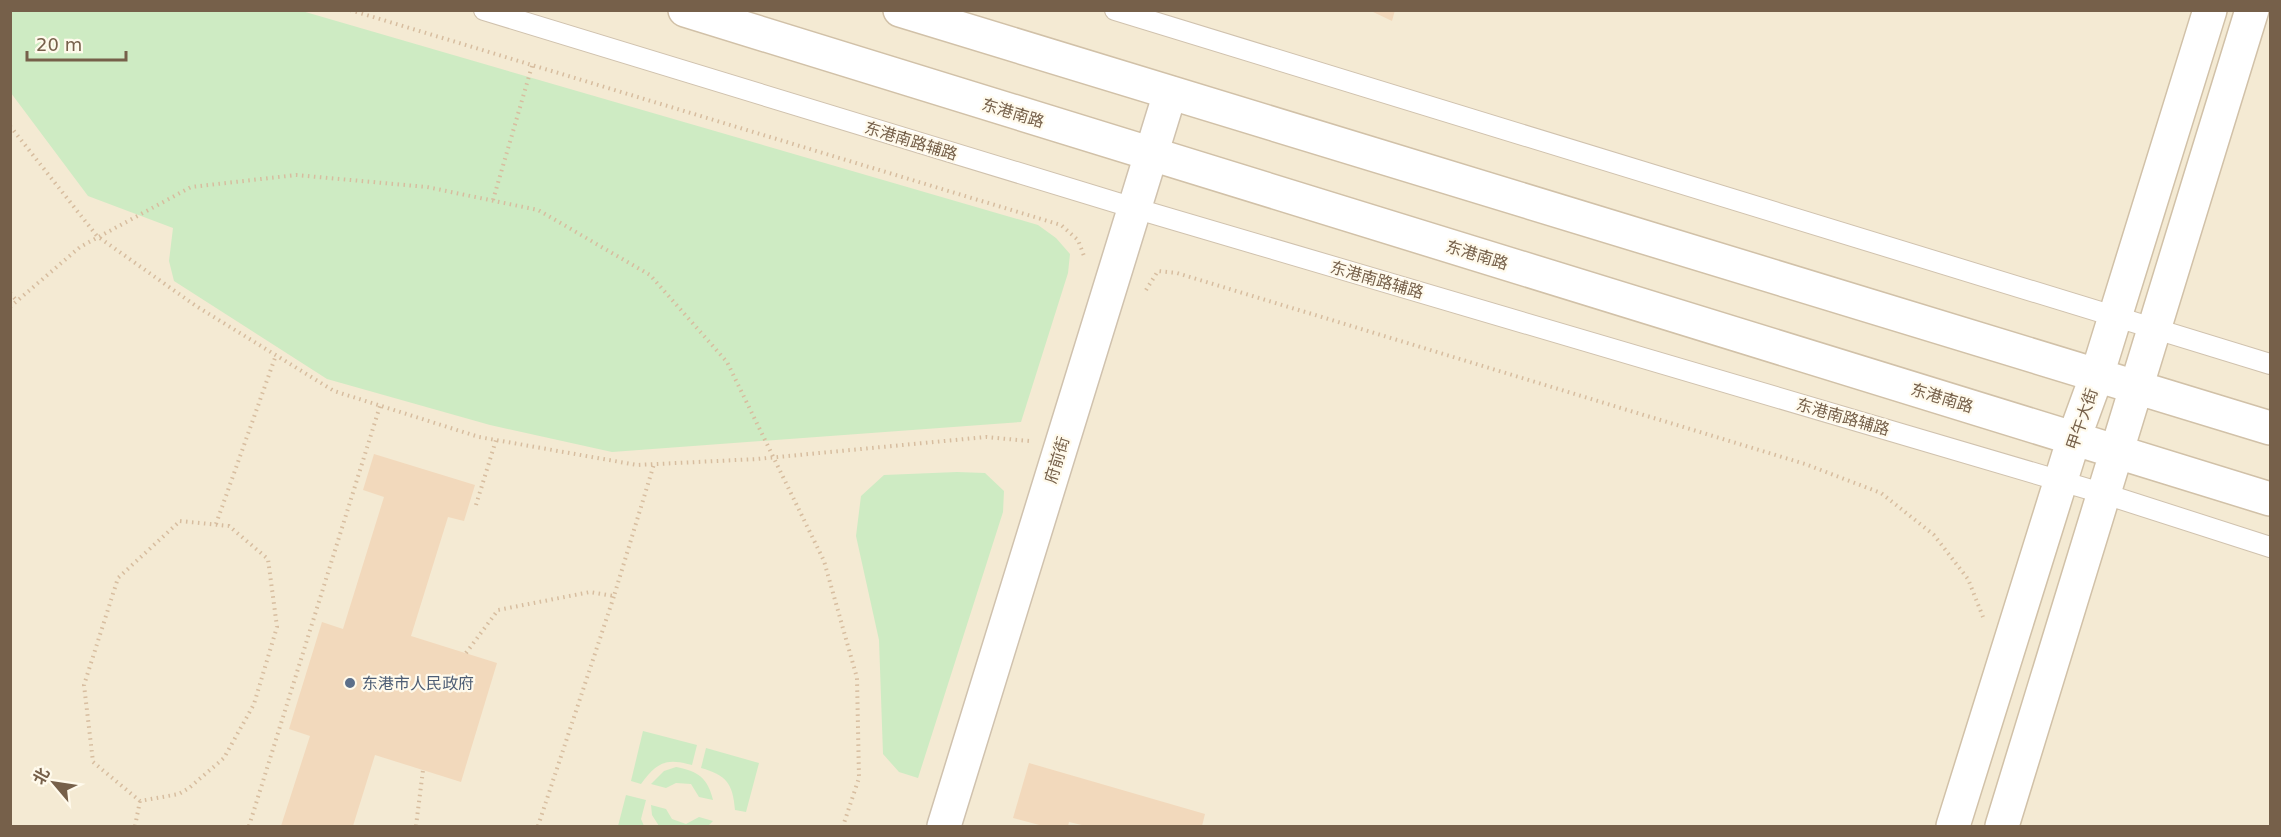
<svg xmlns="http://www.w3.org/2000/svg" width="2281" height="837" viewBox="0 0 2281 837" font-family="'DejaVu Sans','Noto Sans SC',sans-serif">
<rect width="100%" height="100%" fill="#fdf7e5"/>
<!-- residential -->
<path fill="#f4ead3" d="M11 11H2270V826H11Z"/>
<!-- green -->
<path fill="#ceebc3" d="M11 10 302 11 1038 225 1056 238 1070 254 1068 273 1021 422 612 452 490 425 327 379 174 281 169 261 173 228 88 196 11 93Z
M957 472 985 473 1004 491 1003 512 918 778 899 772 883 754 879 640 856 536 861 496 884 475Z
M643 731 697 745 692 765C666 758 657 762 641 784L631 781Z
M706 748 759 763 746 812 735 810C733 783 726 775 701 768Z
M676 767C698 771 708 778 713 800L699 797 691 784 676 783 666 788 651 784 664 771Z
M626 795 646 800 641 819 644 826H618Z
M651 805 666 809 672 819 686 824 699 817 713 821 708 826H659L652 815Z"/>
<!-- building -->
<path fill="#f2d9bc" d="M1369 10H1395L1392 21Z
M374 454 475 485 464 521 448 517 411 636 497 663 461 782 375 755 353 826H281L310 736 289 729 322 622 343 629 384 497 363 490Z
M1029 763 1205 814 1202 826H1086L1069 822 1068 826H1043L1013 818Z"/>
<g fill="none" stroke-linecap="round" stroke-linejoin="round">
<!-- lane casing -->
<g stroke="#d0c2ae" stroke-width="22">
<path id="lane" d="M484 10 1134 208 2105 494 2270 547
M1115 10 2270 364"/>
</g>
<!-- street casing -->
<g stroke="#d0c2ae" stroke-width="36">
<path id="street" d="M944 826 1170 93"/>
</g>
<!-- secondary casing -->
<g stroke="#d1c1a8" stroke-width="36">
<path id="secondary" d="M685 10 2270 499
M900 10 2270 428
M1953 826 2074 438 2097 375 2210 10
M2002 826C2086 555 2168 282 2252 10"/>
</g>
<!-- path -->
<path stroke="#d7bd9f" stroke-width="4" stroke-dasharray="1.5 4.5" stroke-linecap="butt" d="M350 10 1061 225 1078 240 1084 256
M10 126 97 236 196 306 334 391 479 437 637 465 757 459 986 437 1029 441
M493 200 532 66
M1146 290 1158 271 1177 273 1805 464 1881 493 1934 535 1968 579 1983 617
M10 293 17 301
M10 307 80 247 191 187 296 175 427 187 538 210 650 275 727 362 824 561 857 678 859 778 843 826
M476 505 496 440
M180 521 229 526 268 559 277 627 254 704 224 758 189 788 179 794 140 801 93 762 84 685 118 578Z
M216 524 276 355
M466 653 498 610 590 592 614 596 654 464
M135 826 140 801
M249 826 380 406
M416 826 423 770
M538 826 614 596"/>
<!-- lane -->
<use href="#lane" stroke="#fff" stroke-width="20"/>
<!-- street -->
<use href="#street" stroke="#fff" stroke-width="33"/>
<!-- secondary -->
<use href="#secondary" stroke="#fff" stroke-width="33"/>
</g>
<!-- markers -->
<circle fill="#5c6f8a" stroke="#fffaec" stroke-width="2" cx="350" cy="683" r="6"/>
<g text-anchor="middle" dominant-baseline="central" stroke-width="4.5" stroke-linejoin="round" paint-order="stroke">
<!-- street labels -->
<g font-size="16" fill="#76604a" stroke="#fffaec">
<text transform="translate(1013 113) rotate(17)">东港南路</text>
<text transform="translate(911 141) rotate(17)">东港南路辅路</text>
<text transform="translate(1477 255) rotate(17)">东港南路</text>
<text transform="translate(1377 280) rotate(16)">东港南路辅路</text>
<text transform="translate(1942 398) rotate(17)">东港南路</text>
<text transform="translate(1843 417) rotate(16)">东港南路辅路</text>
<text transform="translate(2082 419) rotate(-71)">甲午大街</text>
<text transform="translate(1057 460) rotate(-73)">府前街</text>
</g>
<!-- service labels -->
<g font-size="16" fill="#4e5e75" stroke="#fffaec" text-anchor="start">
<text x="362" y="683">东港市人民政府</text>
</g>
</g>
<!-- border -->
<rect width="2281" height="837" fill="none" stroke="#76604a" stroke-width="24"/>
<!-- north arrow -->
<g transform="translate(54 783) rotate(299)" stroke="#fffaec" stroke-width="4.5" paint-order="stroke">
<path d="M0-4.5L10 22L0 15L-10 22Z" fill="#76604a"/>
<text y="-9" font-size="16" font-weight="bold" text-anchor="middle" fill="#76604a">北</text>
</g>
<!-- scale -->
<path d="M27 51v9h99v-9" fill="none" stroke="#76604a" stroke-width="3"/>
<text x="36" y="51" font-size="18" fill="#76604a" stroke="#fffaec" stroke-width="4.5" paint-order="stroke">20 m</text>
</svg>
